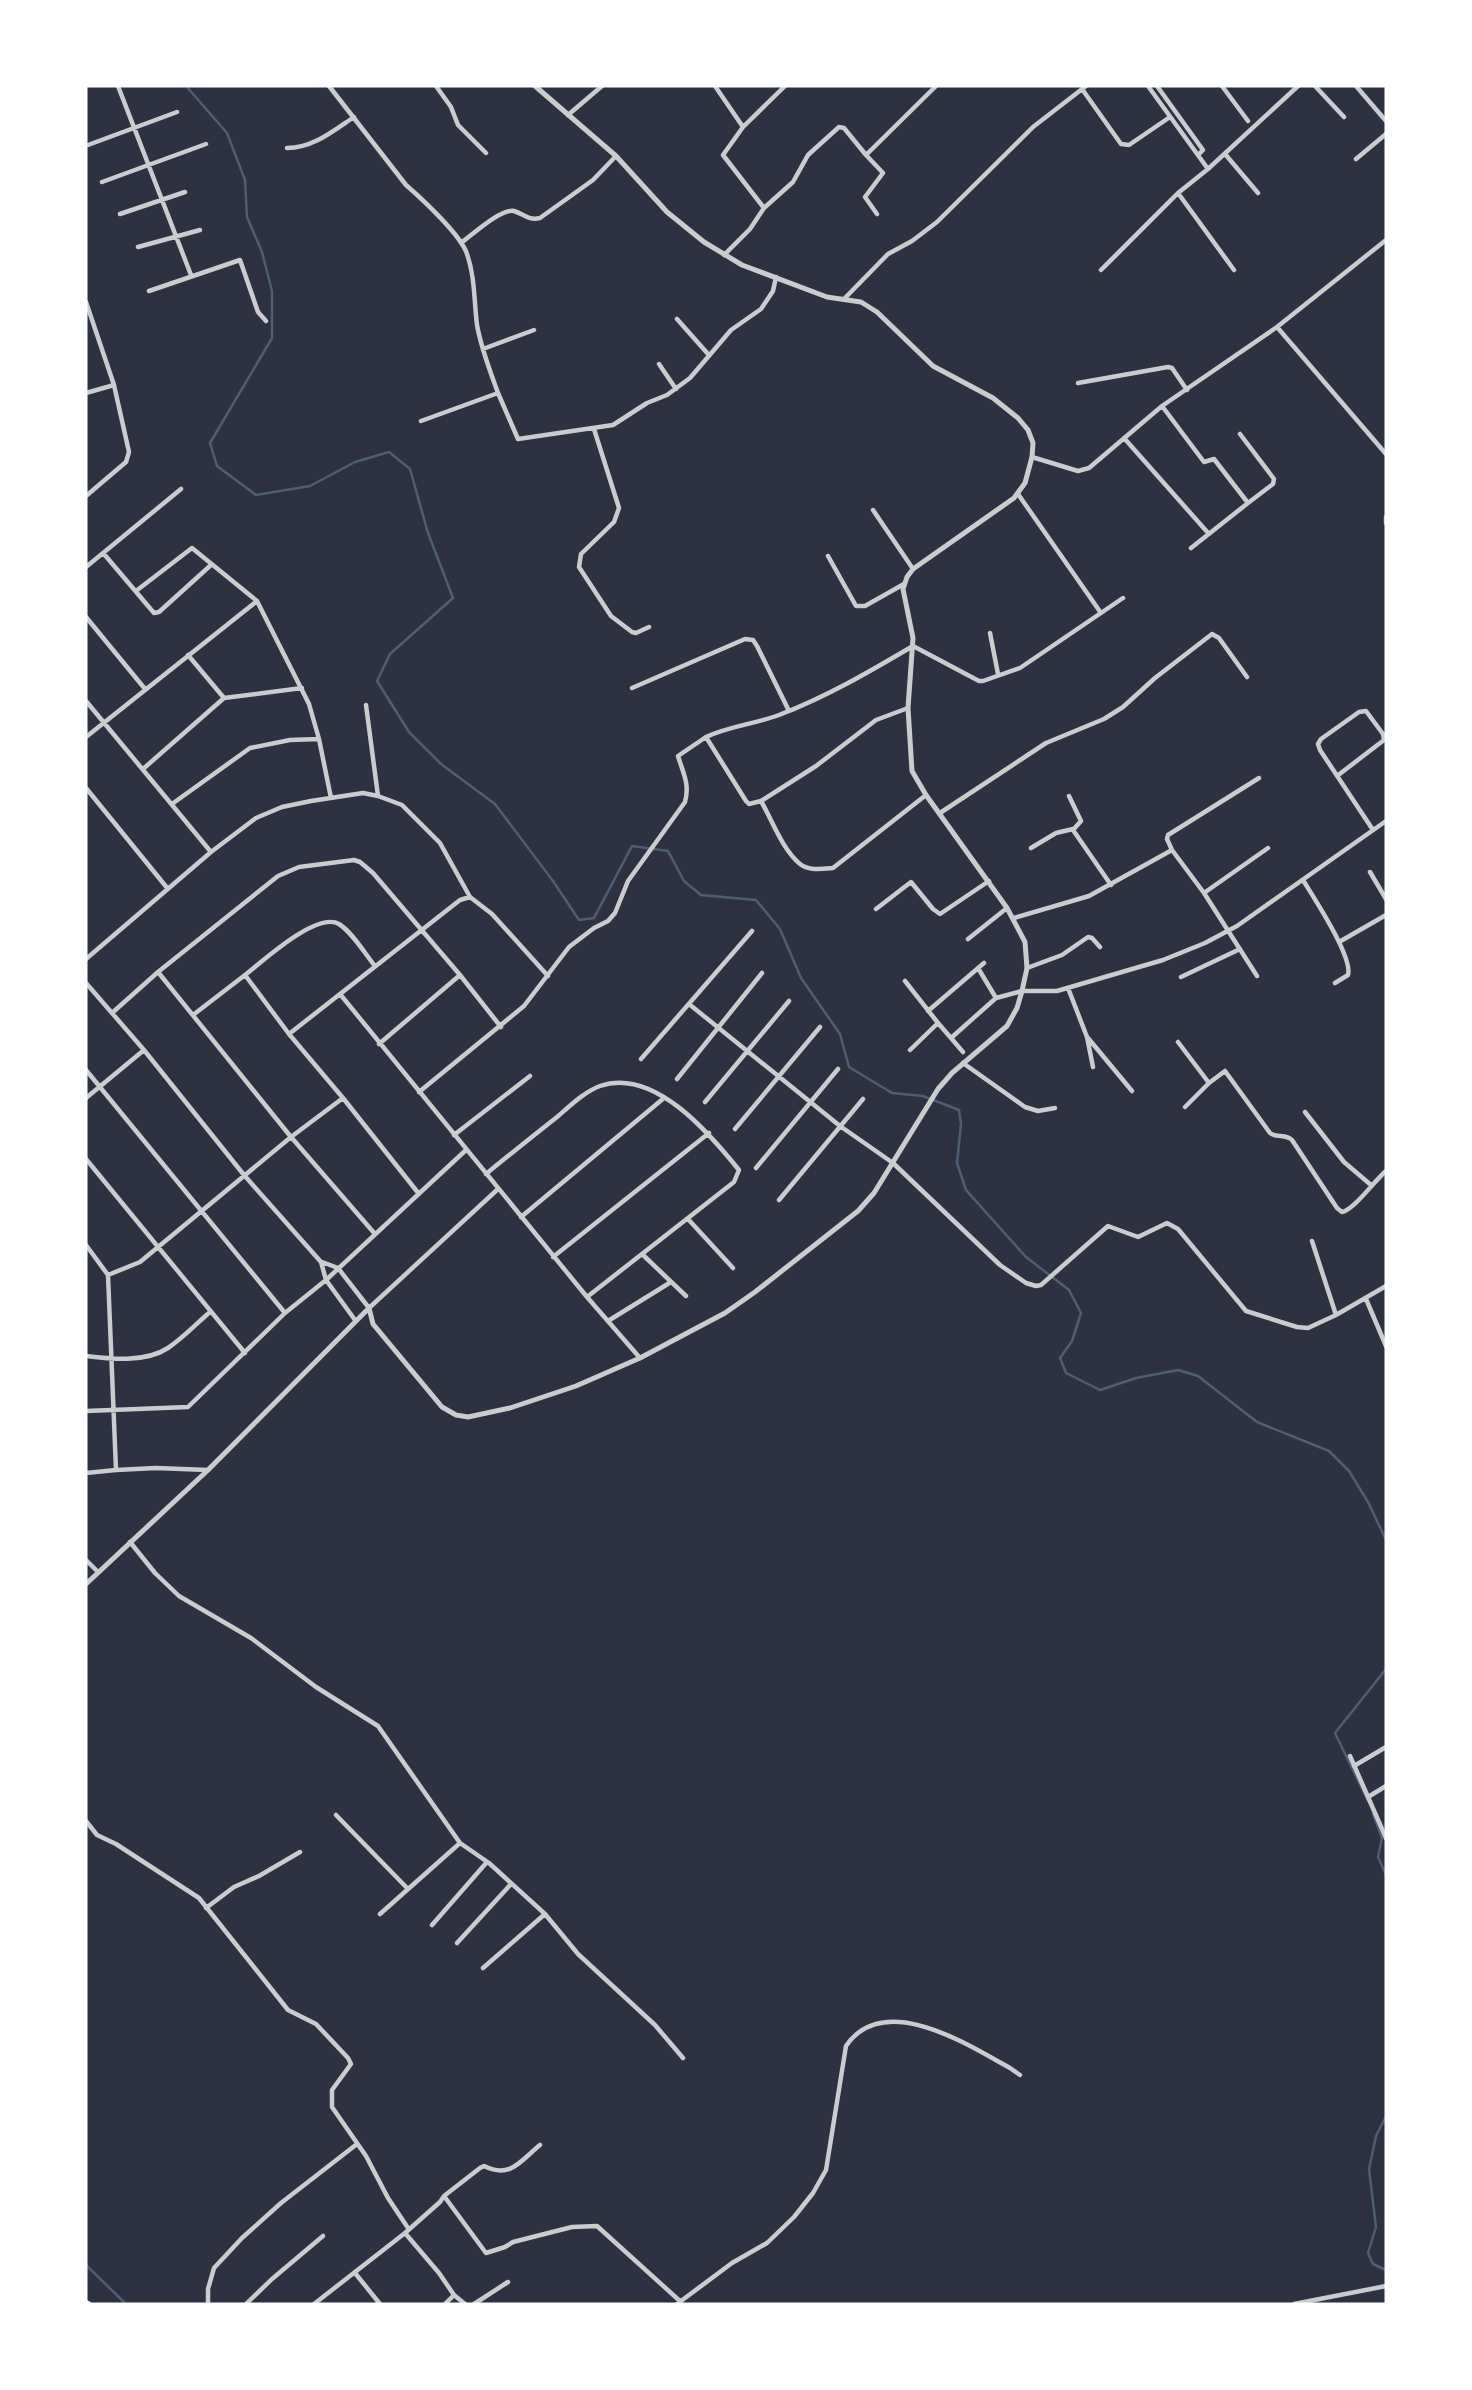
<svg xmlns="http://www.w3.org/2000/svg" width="1472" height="2390" viewBox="0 0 1472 2390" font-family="'DM Sans',sans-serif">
<rect width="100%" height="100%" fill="#2d3142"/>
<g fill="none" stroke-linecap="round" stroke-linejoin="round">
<!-- stream -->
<path stroke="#4f5d75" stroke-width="2.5" d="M186 86 227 133 245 180 247 217 262 252 272 291V338L210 443 217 466 256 495 310 486 355 462 389 452 410 469 428 533 453 598 390 654 377 681 409 732 441 764 495 804 553 881 579 920 594 918 632 846 668 851 684 881 701 895 756 900 780 929 801 978 840 1034 849 1067 892 1093 923 1096 959 1110 961 1124 957 1163 966 1190 1026 1257 1069 1290 1081 1313 1072 1341 1060 1358 1066 1373 1100 1390 1136 1378 1178 1370 1198 1376 1257 1422 1329 1451 1349 1471 1368 1502 1386 1540
M1368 1801 1335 1733 1386 1669
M1373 1814 1382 1838 1378 1857 1386 1875
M1386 2116 1376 2136 1369 2169 1376 2227 1368 2253 1373 2264 1386 2270
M86 2265 126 2304"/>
<!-- minor -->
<path stroke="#caccd0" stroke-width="4.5" d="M118 86 191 275
M329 86 406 185C422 199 461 235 467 254 475 277 474 301 477 325 481 348 490 371 498 393
M436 86 451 107 458 125 486 153
M715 86 743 127
M1148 86 1208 169
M1157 86 1203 150 1198 155
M1222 86 1248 121
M1315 86 1344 117
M1356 86 1386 121
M1082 89 1121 144 1129 145 1170 117
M568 115 602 86
M88 145 177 112
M287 148C313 148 333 131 354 117
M1225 154 1258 193
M866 155 883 173 865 197 877 214
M1356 159 1386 134
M102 182 206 144
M1178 193 1234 270
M764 208 723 155 743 127 785 86
M120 214 185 192
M461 243C472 235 501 208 514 211 524 214 528 221 540 218L593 180 616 156
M138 247 200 230
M724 255 750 229 764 208 793 182 808 155 839 127 844 128 866 155 936 86
M1101 270 1178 193 1208 169 1298 86
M149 291 240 260 258 312 266 321
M845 298 888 254 912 241 937 222 1033 127 1086 86
M86 302 114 385 129 452 126 462 86 496
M677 319 708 354
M1277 327 1386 454
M483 349 534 330
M659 364 676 389
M1078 383 1168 367 1172 368 1187 390
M86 393 114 385
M1162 406 1204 462 1214 459 1248 503 1273 484 1274 479 1240 434
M421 421 498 393 518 439 613 425 647 403 667 395 690 378 731 330 761 309 773 291 776 277
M594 429 619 508 614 522 581 554 579 567 611 616 632 632 636 633 649 627
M1124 438 1209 534
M1032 457 1078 471 1089 468 1162 406 1277 327 1386 240
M1018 494 1101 613
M873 510 913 569
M1386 517V523
M1191 548 1248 503
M104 554 154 613 159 612 211 565
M828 556 856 606H865L904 584
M86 567 181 489
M136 591 192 548 257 601 309 704 319 739 331 798
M86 617 145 689
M990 633 998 674
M188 655 224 698
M632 688 745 639 753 640 757 646 789 711
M86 701 211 852
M366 705 378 796
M908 708 876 720 816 766 761 801C772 820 782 849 800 864 809 871 822 869 833 868L926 795
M86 737 257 601
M143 769 224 698 302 688
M1337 776 1384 740 1383 734 1366 711 1359 712 1321 739 1318 744 1320 750 1373 830
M86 788 168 889
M1069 796 1081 821 1073 830 1111 885
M761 801 749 804 746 801 706 737C729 726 755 724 779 715 826 697 869 672 913 646L979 681H983L1020 668 1123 598
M172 804 250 748 290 740 319 739
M940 813 1046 743 1104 719 1123 707 1155 678 1212 634 1219 638 1247 677
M1031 848 1056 833 1073 829
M1172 850 1167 839 1168 835 1259 778
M1370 872 1386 899
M1303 880C1314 898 1353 957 1348 975L1335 983
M1204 893 1268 848
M876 909 911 882 933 909 940 914 989 881
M1014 918 1089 896 1172 850 1204 893 1257 976
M968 939 1007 908
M1339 942 1386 915
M86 959 211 852 256 818 282 807 311 801 363 793 378 796 402 805 440 843 470 897
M978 968 996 998
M1027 968 1062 955 1088 937 1092 938 1100 947
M158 972 278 876 299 867 354 860 360 862 373 873 460 975 501 1027
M1181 977 1240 949
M905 981 938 1023
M86 983 144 1050 244 1175 321 1262 326 1280 355 1320
M1068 988 1087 1037 1093 1067
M340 994 587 1297 640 1358
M689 1004 840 1126 893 1163 1000 1265 1026 1283 1036 1286 1041 1285 1108 1226 1138 1237 1167 1223 1178 1229 1246 1311 1297 1327 1308 1328 1336 1315 1386 1286
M928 1011 984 963
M112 1013 158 972 291 1137 343 1098 289 1034 460 900 470 897 492 914 548 976
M193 1015 245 975
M289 1034 245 975C263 961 317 911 339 924 353 933 365 954 375 966
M1088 1038 1132 1091
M1178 1042 1209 1083
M379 1044 460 975
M910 1050 938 1023 951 1038
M963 1052 951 1038 996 998 1022 991H1057L1163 960 1205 943 1237 926 1386 821
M641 1059 752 931
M963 1063 1025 1107 1038 1111 1055 1108
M86 1070 285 1313
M677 1079 762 973
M419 1092 524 1006 569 947 594 928 608 921 615 913 628 881 685 802C690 784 683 773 678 756L706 737
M86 1098 144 1050
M343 1098 419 1194
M705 1102 789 1001
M1185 1107 1209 1083 1225 1071 1270 1133C1277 1138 1286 1134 1292 1140L1337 1208 1342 1212C1354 1210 1374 1181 1386 1171
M1305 1112 1344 1162 1371 1185
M735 1129 820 1027
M454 1135 530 1076
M86 1159 245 1353
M756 1168 838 1069
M486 1174C509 1155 533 1136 557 1117 570 1106 584 1092 600 1086 654 1067 710 1134 739 1170L734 1182 587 1297
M779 1200 863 1099
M521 1217 664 1098
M688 1219 733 1268
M1312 1241 1336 1315
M86 1245 108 1275 116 1470 86 1473
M642 1254 686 1296
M553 1257 709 1133
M322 1262 338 1268 369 1308 498 1189
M108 1275 140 1262 291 1137 375 1234
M1366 1299 1386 1346
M608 1321 671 1282
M86 1356C111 1359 145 1363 168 1348 183 1338 196 1324 210 1312
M86 1411 188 1407 285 1313 326 1280 466 1150
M116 1470 156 1468 208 1470
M130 1542 155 1573 179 1596 251 1638 316 1687 378 1726 460 1843 489 1863 545 1914 578 1954 655 2025 683 2058
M86 1560 98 1572
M1350 1756 1386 1838
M1354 1766 1386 1747
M1368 1797 1386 1786
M336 1815 408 1889
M86 1821 97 1835 116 1844 199 1898 288 2010 316 2024 348 2058 351 2064 332 2090V2107L366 2156 388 2198 408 2228
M206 1908 234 1887 259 1876 300 1852
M380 1914 460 1843
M432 1925 487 1862
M457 1943 511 1884
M483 1968 545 1914
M444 2196 486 2253 505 2247 513 2242 572 2227 597 2226 681 2302
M405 2233 439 2273 454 2295 445 2304
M355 2273 380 2304
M454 2295 465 2304
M208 2304V2289L214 2268 242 2238 281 2203 357 2144
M246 2304 272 2279 323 2236
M314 2304 405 2233 440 2202 444 2196 480 2168 484 2166C511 2179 520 2161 540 2145
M474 2304 508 2282
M677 2304 732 2263 767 2243 794 2217 813 2193 826 2170 846 2046C884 1990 968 2045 1010 2068L1020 2075
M1294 2304 1386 2286"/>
<!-- tertiary -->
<path stroke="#caccd0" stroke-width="5" d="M86 1584 208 1470 369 1308 373 1324 442 1407 456 1415 468 1417 510 1408 576 1386 640 1358 725 1313 755 1292 858 1211 874 1193 938 1089 952 1073 1007 1026 1017 1008 1022 991 1027 968 1025 942 1007 908 926 795 912 771 908 708 913 638 903 589 907 577 913 569 1014 498 1025 483 1032 457 1033 443 1028 430 1018 418 993 398 933 366 877 312 861 302 827 297 742 265 704 242 667 212 616 156 535 86"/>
<!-- secondary -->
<path stroke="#fff" stroke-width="6" d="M86 2303 88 2304"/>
</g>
<!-- border -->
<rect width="1472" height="2390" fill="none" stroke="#ffffff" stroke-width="175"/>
</svg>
